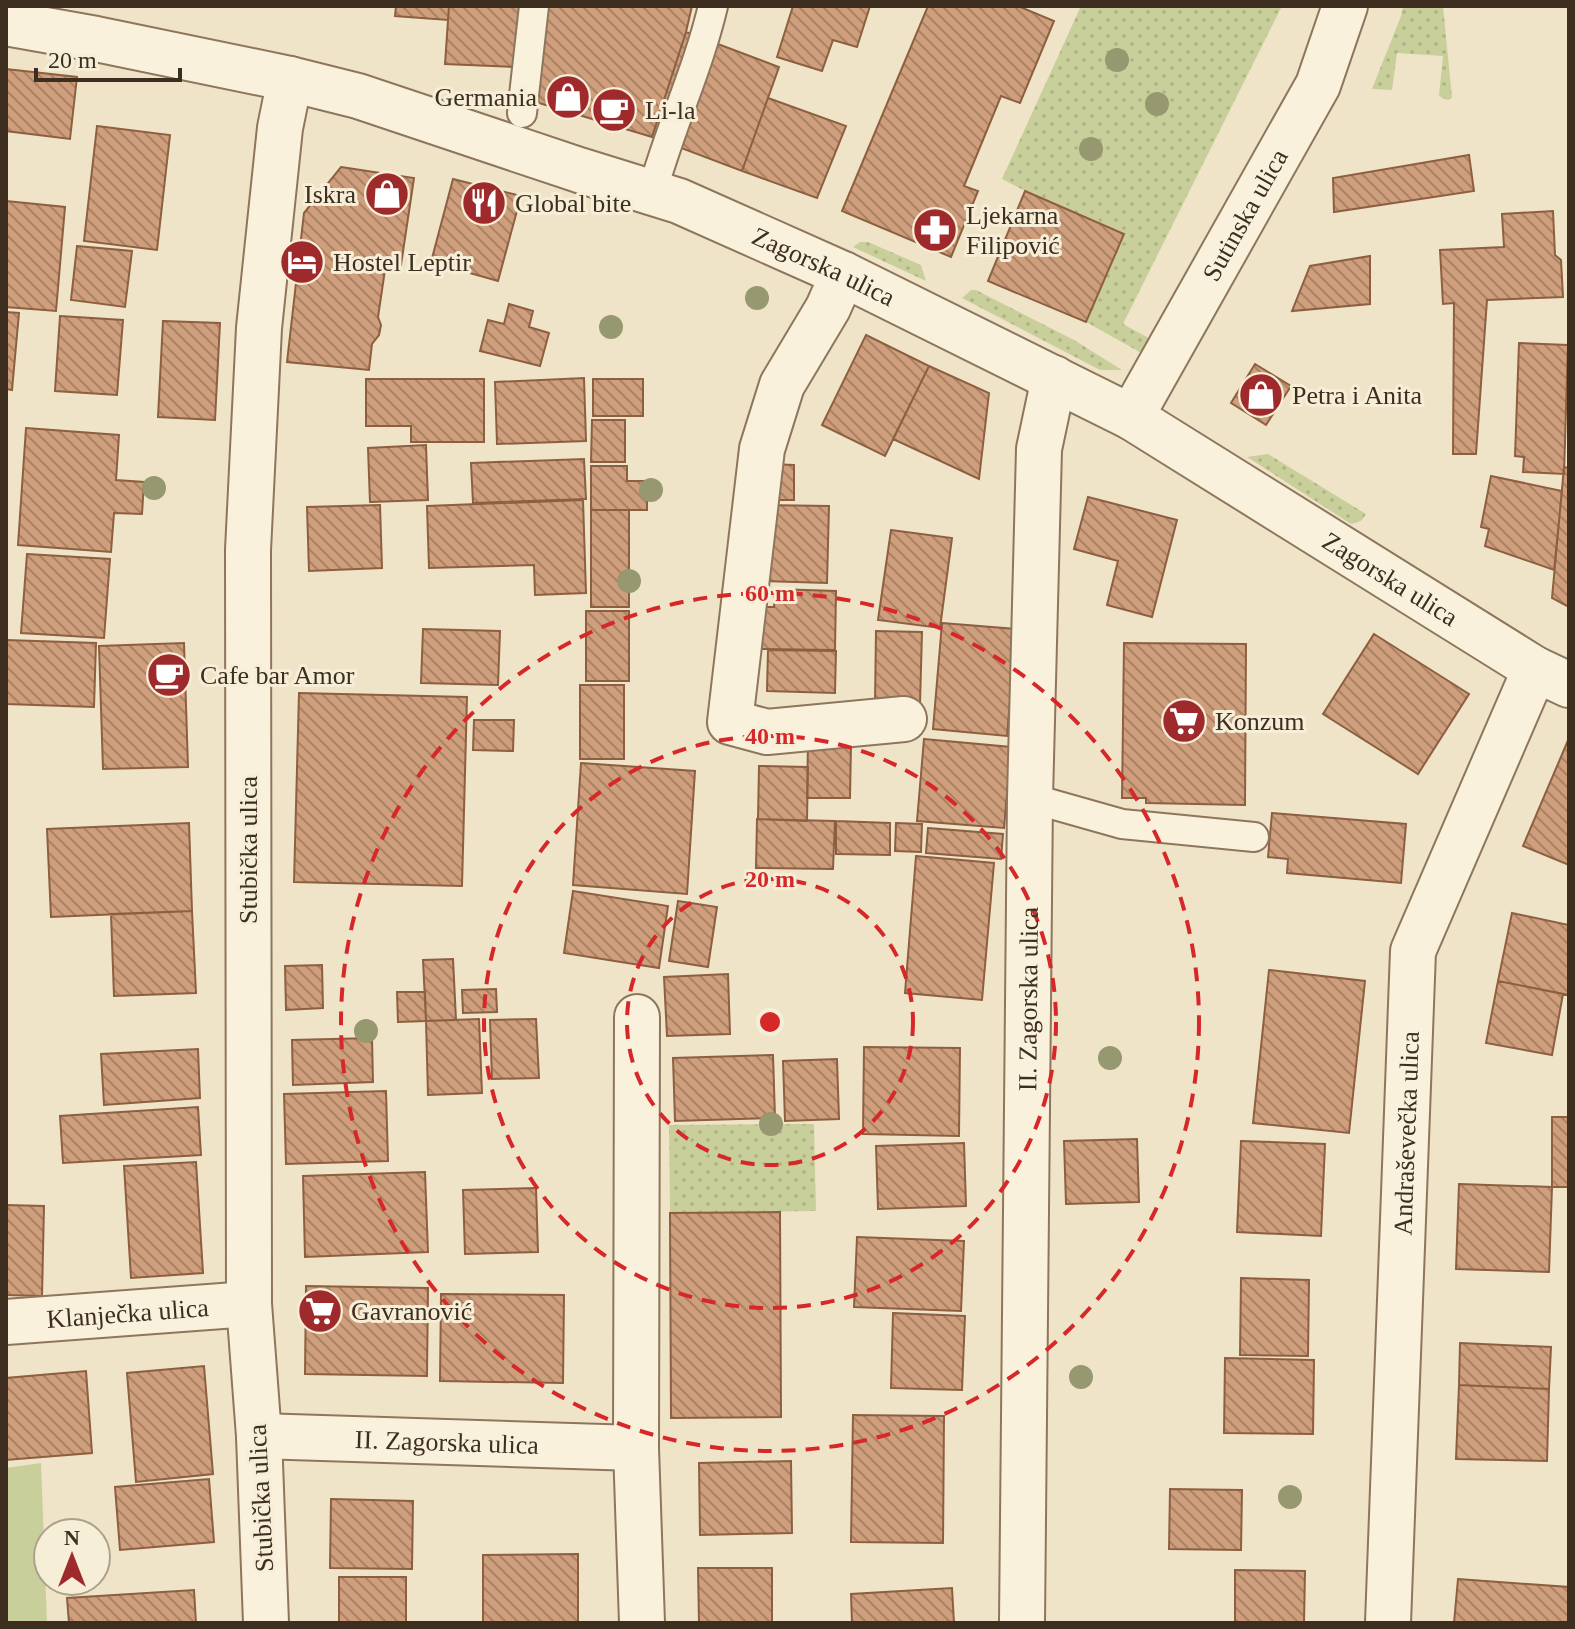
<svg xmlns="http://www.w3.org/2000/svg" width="1575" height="1629" viewBox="0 0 1575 1629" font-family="'Times New Roman',serif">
<defs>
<pattern id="grass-dots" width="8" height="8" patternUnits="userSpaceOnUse" patternTransform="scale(2)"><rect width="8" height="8" fill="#c9cf9b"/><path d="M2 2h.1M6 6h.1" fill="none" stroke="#aeb285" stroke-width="1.8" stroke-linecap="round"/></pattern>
<pattern id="building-back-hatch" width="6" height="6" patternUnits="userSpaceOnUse" patternTransform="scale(2)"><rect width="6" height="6" fill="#cf9f7d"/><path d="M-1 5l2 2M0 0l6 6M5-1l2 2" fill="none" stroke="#a98266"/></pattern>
</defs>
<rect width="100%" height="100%" fill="#f0e4c8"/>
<!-- grass -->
<path fill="url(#grass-dots)" d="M1081 6H1282L1123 324 1156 342 1145 355 1086 322 1123 234 1025 191 1002 179Z
M1403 6H1443L1452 98 1448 100 1442 98 1439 95 1443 56 1397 53 1392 90 1372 89 1401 16Z
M860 242H868L921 265 926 281 853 247Z
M971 290H976L1074 340 1122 370H1100L962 298Z
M1268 454 1366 514 1361 521 1351 524 1247 457Z
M814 1124 816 1211 670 1213 669 1125Z"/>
<!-- garden -->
<path fill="#c9cf9b" d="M41 1463 47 1623H6V1468Z"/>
<!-- building -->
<path fill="url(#building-back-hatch)" stroke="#8d5f41" stroke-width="2" d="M396 6H449L448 20 395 16Z
M449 6H520L514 67 445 64Z
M544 6H692L686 32 652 137 529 100Z
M793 6H870L857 47 833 40 822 71 777 57Z
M928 6H1018L1054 21 1020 103 1001 96 964 186 978 191 951 257 842 211Z
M686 32 779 67 742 171 652 137Z
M6 69 77 77 70 139 6 131Z
M768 98 846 126 817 198 742 171Z
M97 126 170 135 157 250 84 241Z
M1469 155 1474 191 1334 212 1333 178Z
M341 167 414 178 401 265 386 263 378 317 381 325 379 335 372 344 369 370 287 362 304 213Z
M453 179 521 196 498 281 431 262Z
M1025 191 1124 234 1086 322 988 281Z
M6 201 65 207 56 311 6 307Z
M1553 211 1555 255 1561 260 1563 297 1487 300 1476 454H1453L1454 303 1443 304 1440 250 1504 247 1502 214Z
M77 246 132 251 125 307 71 300Z
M1370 256V304L1292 311 1310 266Z
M509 304 533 311 529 327 549 333 540 366 480 351 488 320 504 324Z
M6 312 19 313 12 390 6 389Z
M60 316 123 320 117 395 55 391Z
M163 321 220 323 215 420 158 417Z
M866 335 929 366 885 456 822 425Z
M1519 343 1568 345 1564 474 1523 472 1524 457 1515 456Z
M1255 364 1291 386 1266 425 1231 403Z
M929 366 989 393 979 479 893 439Z
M584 378 586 441 497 444 495 382Z
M366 379H484V442H411V426H366Z
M593 379H643V416H593Z
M592 420H625V462H591Z
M26 428 119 435 116 480 144 482 142 514 114 513 111 552 18 545Z
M426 445 428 500 370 502 368 448Z
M584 459 586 499 473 503 471 463Z
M767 464 794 465V500H767Z
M591 466H627V481H647V510H591Z
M1564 467 1569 468V607L1552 598Z
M1491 476 1562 491 1554 570 1485 546 1489 529 1481 527Z
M1088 497 1177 520 1152 617 1107 605 1118 561 1074 549Z
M583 500 586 593 535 595 534 565 429 568 427 506Z
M380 505 382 568 309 571 307 507Z
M762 505 829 506 827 583 761 581Z
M591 510H629V607H591Z
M891 530 952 538 940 628 878 620Z
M27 554 110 559 104 638 21 633Z
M775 589 836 591 835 650 756 649 757 607H774Z
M586 611H629V681H586Z
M942 623 1016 629 1007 736 933 729Z
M423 629 500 631 498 685 421 683Z
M876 631 922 632 920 704 875 703Z
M1374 634 1469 694 1418 774 1323 714Z
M6 640 96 643 94 707 6 704Z
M184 643 188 767 103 769 99 646Z
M1124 643 1246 644 1245 805 1146 803V798H1122Z
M768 650 836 651 835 693 767 691Z
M580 685H624V759H580Z
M299 693 467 697 462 886 294 882Z
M474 720H514L513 751 473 750Z
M1569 738V865L1523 846Z
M924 739 1011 747 1004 828 917 821Z
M808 743 851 744 850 798H807Z
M581 763 695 771 687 894 573 885Z
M759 766 808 767 807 821 758 819Z
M1272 813 1406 824 1401 883 1287 873 1288 859 1268 857Z
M757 819 835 821 833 869 756 868Z
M836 821 890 823V855L836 854Z
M189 823 192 911 51 917 47 829Z
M896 823 922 824 921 852 895 851Z
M928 828 1003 834 1001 859 926 853Z
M916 856 994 863 982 1000 905 993Z
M573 891 668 906 659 968 564 953Z
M678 901 717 907 708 967 669 961Z
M192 911 196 993 114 996 111 914Z
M1512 913 1569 925V995L1498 981Z
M453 959 456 1020 426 1021 423 960Z
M322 965 323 1008 286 1010 285 966Z
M1269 970 1365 981 1349 1133 1253 1123Z
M728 974 730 1034 667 1036 664 977Z
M1498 981 1563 994 1552 1055 1486 1043Z
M496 989 497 1012 463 1013 462 990Z
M397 992H425L426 1021 398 1022Z
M479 1019 482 1093 428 1095 426 1021Z
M536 1019 539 1078 492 1079 490 1020Z
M372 1038 373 1082 293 1085 292 1040Z
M864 1047 960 1048 959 1136 863 1134Z
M198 1049 200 1098 104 1105 101 1054Z
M773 1055 775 1118 675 1121 673 1058Z
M837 1059 839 1119 785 1121 783 1061Z
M386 1091 388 1161 286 1164 284 1094Z
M198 1107 201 1155 63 1163 60 1116Z
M1552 1117H1569V1187H1552Z
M1137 1139 1139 1202 1066 1204 1064 1141Z
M1241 1141 1325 1144 1321 1236 1237 1232Z
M964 1143 966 1206 878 1209 876 1146Z
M196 1162 203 1273 131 1278 124 1166Z
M425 1172 428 1252 305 1257 303 1176Z
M1459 1184 1552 1187 1549 1272 1456 1269Z
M536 1188 538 1252 465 1254 463 1190Z
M6 1205 44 1206 42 1296 6 1295Z
M780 1212 781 1417 671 1418 670 1213Z
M857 1237 964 1241 961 1311 854 1307Z
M1241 1278 1309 1280 1308 1356 1240 1355Z
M306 1286 428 1288 427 1376 305 1374Z
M441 1294 564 1295 563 1383 440 1381Z
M893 1313 965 1316 962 1390 891 1388Z
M1460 1343 1551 1347 1549 1389 1459 1385Z
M1225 1358 1314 1360 1313 1434 1224 1433Z
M204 1366 213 1474 136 1482 127 1373Z
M86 1371 92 1453 6 1460V1378Z
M1459 1385 1549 1389 1547 1461 1456 1459Z
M853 1415 944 1416 943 1543 851 1542Z
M791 1461 792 1533 700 1535 699 1463Z
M209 1479 214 1542 120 1550 115 1487Z
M1170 1489 1242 1490 1241 1550 1169 1549Z
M331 1499 413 1501 412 1569 330 1568Z
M578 1554V1623H483V1555Z
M698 1568H772V1623H699Z
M1235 1570 1305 1571 1304 1623H1235Z
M339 1577H406V1623H339Z
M1458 1579 1569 1587V1623H1454Z
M952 1588 954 1623H852L851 1594Z
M194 1590 196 1623H69L67 1598Z"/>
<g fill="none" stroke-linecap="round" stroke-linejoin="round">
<!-- service casing -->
<g stroke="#8d765c" stroke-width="32">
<path id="service" d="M522 113 534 6
M652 193C669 130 698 70 713 6
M1030 798 1122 824 1254 837"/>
</g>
<!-- minor casing -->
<g stroke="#8d765c" stroke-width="48">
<g id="minor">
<path d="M843 274 828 308 782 385 762 449 730 722 767 732 904 719"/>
<path id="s1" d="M1131 417 1318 85 1345 6"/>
<path d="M637 1017 636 1448 642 1623"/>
<path id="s2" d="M6 1322 249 1304"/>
<path id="s3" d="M259 1436 636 1448"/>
<path id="s4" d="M1022 1623 1030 798 1039 449 1054 378"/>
<path id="s5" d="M1388 1623 1413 951 1535 669"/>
</g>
</g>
<!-- tertiary casing -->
<g stroke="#8d765c" stroke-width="48">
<g id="tertiary">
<path id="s6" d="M6 23 96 39 290 79 358 96 579 170 679 201 843 274 1131 417 1535 669 1569 685"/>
<path d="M266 1623 259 1436 249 1304 248 550 259 328 280 128 290 79"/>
</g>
</g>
<!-- service -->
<use href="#service" stroke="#faf1dc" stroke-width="28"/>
<!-- minor -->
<use href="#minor" stroke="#faf1dc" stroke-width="44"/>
<!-- tertiary -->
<use href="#tertiary" stroke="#faf1dc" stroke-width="44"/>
</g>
<!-- trees -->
<g fill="#96986f">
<circle cx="1117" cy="60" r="12"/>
<circle cx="1157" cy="104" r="12"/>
<circle cx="1091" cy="149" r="12"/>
<circle cx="757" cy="298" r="12"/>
<circle cx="611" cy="327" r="12"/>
<circle cx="154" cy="488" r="12"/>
<circle cx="651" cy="490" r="12"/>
<circle cx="629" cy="581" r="12"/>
<circle cx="366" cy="1031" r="12"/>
<circle cx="1110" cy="1058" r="12"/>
<circle cx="771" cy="1124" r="12"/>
<circle cx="1081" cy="1377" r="12"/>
<circle cx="1290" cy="1497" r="12"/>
</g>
<!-- distance rings -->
<g fill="none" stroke="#d62828" stroke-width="4" stroke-dasharray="14 10">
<circle cx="770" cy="1022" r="143"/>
<circle cx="770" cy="1022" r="286"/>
<circle cx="770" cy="1022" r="429"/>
</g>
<!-- icons -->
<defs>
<g id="shop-disc" transform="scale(2.3)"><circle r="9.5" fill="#9e2a2b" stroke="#f7eed8"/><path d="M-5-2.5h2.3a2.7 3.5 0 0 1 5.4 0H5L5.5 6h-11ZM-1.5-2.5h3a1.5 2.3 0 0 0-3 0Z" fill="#fff"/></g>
<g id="cafe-disc" transform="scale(2.3)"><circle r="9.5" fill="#9e2a2b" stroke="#f7eed8"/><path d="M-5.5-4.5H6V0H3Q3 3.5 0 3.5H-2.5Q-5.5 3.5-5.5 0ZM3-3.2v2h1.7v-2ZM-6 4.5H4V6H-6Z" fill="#fff"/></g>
<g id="restaurant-disc" transform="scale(2.3)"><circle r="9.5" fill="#9e2a2b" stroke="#f7eed8"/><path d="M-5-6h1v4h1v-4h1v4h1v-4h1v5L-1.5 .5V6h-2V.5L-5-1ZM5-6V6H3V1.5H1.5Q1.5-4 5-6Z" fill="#fff"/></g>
<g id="pharmacy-disc" transform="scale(2.3)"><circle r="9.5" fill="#9e2a2b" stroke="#f7eed8"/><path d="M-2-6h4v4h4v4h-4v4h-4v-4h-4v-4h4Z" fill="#fff"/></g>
<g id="hotel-disc" transform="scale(2.3)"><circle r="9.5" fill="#9e2a2b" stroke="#f7eed8"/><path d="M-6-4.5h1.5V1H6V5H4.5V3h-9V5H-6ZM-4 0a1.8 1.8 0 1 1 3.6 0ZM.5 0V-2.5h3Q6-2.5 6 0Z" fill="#fff"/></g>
<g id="supermarket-disc" transform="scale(2.3)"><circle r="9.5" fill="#9e2a2b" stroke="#f7eed8"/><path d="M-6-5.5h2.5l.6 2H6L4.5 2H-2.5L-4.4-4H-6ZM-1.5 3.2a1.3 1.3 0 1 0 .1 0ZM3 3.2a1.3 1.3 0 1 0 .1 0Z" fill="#fff"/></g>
</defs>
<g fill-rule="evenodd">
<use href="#shop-disc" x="568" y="97"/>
<use href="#cafe-disc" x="614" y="110"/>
<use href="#shop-disc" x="387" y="194"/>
<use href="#restaurant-disc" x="484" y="203"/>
<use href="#pharmacy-disc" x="935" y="230"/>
<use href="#hotel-disc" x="302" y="262"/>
<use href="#shop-disc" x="1261" y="395"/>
<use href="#cafe-disc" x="169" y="675"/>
<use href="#supermarket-disc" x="1184" y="721"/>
<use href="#supermarket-disc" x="320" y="1311"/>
</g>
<g text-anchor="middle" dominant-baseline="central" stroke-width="6" stroke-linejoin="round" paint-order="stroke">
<!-- poi labels -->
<g font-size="26" fill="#3d2e20" stroke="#f7eed8" text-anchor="start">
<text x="537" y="97" text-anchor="end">Germania</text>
<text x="645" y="110">Li-la</text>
<text x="356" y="194" text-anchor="end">Iskra</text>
<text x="515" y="203">Global bite</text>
<text x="966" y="215">Ljekarna<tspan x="966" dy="30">Filipović</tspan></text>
<text x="333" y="262">Hostel Leptir</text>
<text x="1292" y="395">Petra i Anita</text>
<text x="200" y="675">Cafe bar Amor</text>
<text x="1215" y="721">Konzum</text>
<text x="351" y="1311">Gavranović</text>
</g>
<!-- street labels -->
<g font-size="26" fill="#3d2e20" stroke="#f7eed8">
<text stroke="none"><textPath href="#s1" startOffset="232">Sutinska ulica</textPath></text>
<text stroke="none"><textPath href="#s6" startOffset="856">Zagorska ulica</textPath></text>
<text stroke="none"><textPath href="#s6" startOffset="1504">Zagorska ulica</textPath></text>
<text transform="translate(248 850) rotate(-90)">Stubička ulica</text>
<text stroke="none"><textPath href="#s4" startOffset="624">II. Zagorska ulica</textPath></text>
<text stroke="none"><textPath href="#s5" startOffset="490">Andraševečka ulica</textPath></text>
<text stroke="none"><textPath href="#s2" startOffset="122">Klanječka ulica</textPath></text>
<text stroke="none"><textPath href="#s3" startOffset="188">II. Zagorska ulica</textPath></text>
<text transform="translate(261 1498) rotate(-93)">Stubička ulica</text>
</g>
</g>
<circle cx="770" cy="1022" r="12" fill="#d62828" stroke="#f7eed8" stroke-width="4"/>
<g font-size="24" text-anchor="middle" font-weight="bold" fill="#d62828" stroke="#f7eed8" stroke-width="6" stroke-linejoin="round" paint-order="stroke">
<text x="770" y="601">60 m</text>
<text x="770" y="744">40 m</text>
<text x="770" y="887">20 m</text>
</g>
<!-- border -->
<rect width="1575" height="1629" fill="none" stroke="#3d2e20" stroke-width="16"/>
<!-- north arrow -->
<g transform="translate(72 1557)"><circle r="38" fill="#f7eed8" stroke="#ada18e" stroke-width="2"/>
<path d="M0-6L14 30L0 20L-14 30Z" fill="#9e2a2b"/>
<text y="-12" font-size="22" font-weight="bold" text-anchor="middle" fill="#3d2e20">N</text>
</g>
<!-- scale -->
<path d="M36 68v12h144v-12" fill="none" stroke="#3d2e20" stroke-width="4"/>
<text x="48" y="68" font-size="24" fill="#3d2e20" stroke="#f7eed8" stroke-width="6" paint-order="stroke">20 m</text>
</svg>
